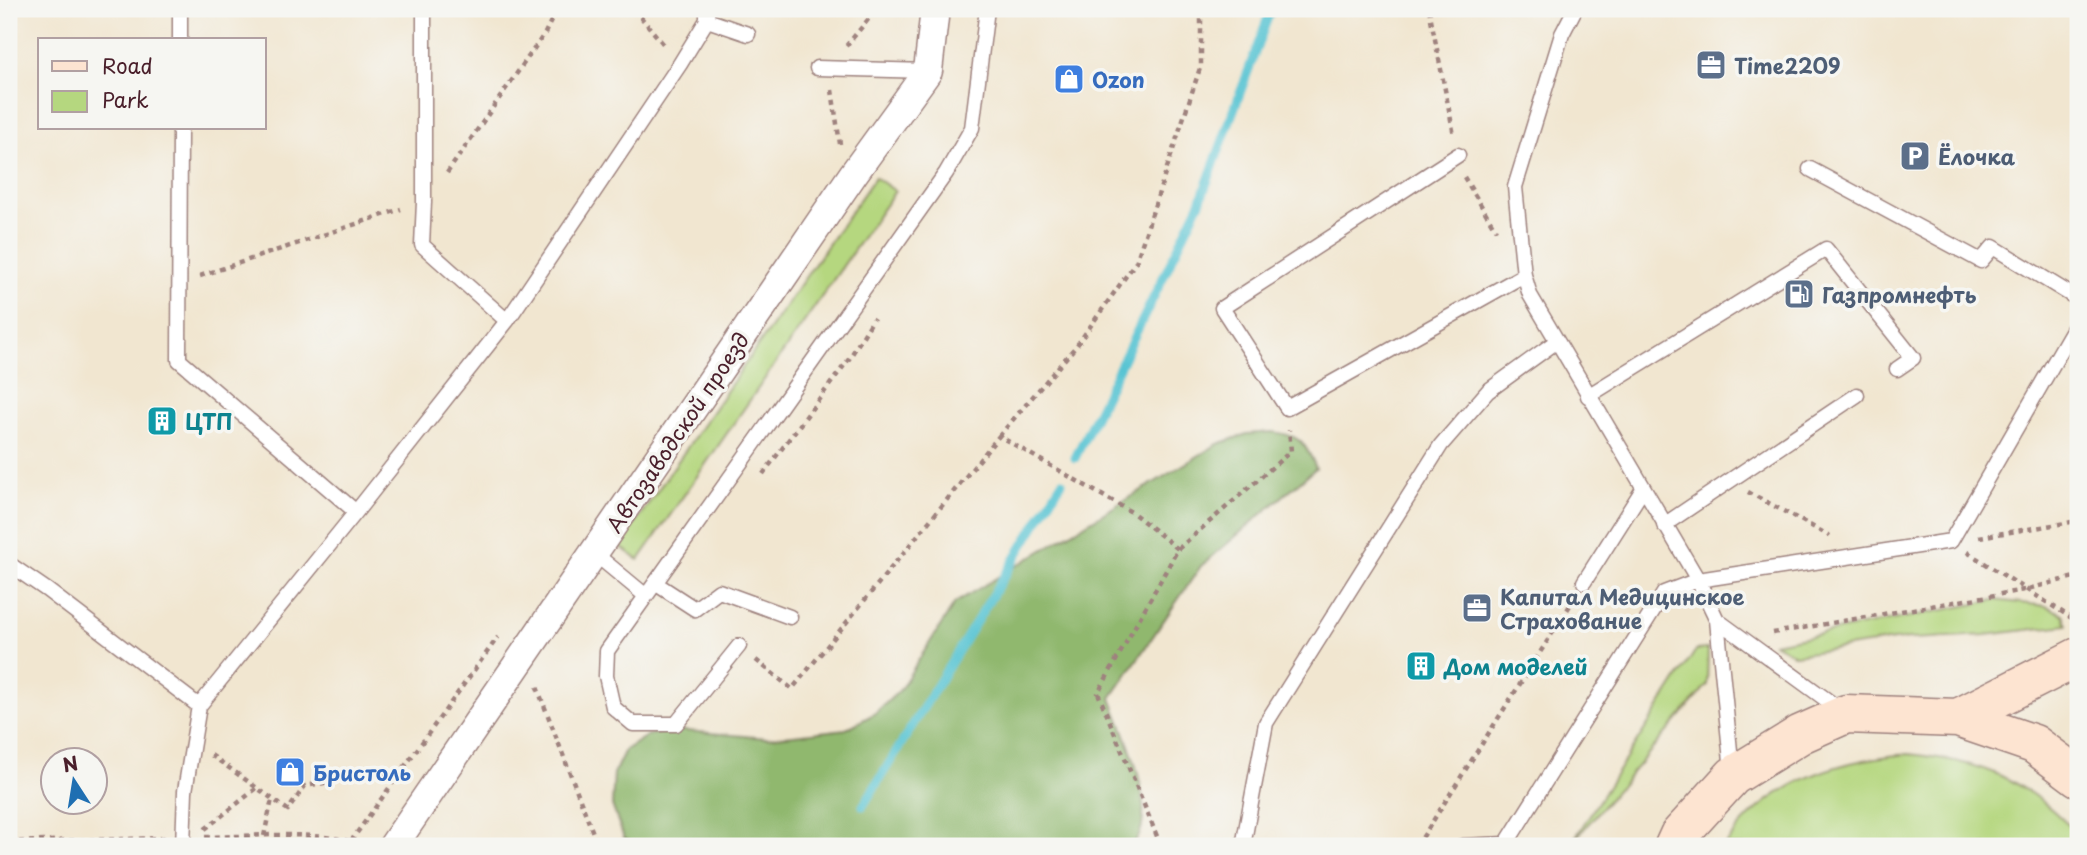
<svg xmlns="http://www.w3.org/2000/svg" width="2087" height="855" viewBox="0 0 2087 855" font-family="'Playpen Sans',sans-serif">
<rect width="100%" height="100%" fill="#f6f6f2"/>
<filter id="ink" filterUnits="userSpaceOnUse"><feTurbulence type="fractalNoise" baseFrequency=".0143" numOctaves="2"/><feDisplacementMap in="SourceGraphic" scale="14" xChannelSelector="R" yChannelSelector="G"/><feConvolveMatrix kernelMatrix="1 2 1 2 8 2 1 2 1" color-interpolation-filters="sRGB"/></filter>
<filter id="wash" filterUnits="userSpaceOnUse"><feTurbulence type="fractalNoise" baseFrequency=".00686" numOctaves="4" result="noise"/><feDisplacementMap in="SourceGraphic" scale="28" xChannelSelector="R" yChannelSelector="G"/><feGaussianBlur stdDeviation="1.57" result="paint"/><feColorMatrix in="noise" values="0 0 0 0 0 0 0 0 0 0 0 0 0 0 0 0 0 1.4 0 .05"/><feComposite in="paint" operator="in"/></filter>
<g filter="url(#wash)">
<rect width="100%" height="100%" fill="#f1e6d0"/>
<!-- green -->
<path fill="#b5d77f" stroke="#807b55" stroke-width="2" d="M875 177 895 191 639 560 619 546Z
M1995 600 2046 606 2063 614 2067 625 1986 635 1894 640 1795 655 1774 643Z
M1708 649 1707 685 1571 844 1696 650Z
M1908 754C1983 761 2027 780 2078 835V846H1725C1767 783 1835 760 1908 754Z"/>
<!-- forest -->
<path fill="#90b86e" stroke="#6d6c4c" stroke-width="2" d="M1272 432C1300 435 1305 442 1316 468L1201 566 1111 698C1124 733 1153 795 1140 833 1139 838 1134 842 1131 846H637L624 838 612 805 614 773 625 750 648 735 676 730 767 738 846 729 874 714 899 691 955 603 1218 444 1247 434Z"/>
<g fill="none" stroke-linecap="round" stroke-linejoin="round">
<!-- stream -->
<path stroke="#58c4d3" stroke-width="9" d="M1075 458 1200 202 1271 9
M863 806 1062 482"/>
</g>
</g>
<g filter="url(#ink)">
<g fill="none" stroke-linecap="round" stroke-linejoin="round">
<!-- service casing -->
<g stroke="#9e827e" stroke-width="17">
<path id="service" d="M424 9V202L422 245 507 321
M1575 9 1562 34 1515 187 1524 275 1530 295 1698 580 1717 620 1732 771
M707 20 748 34
M180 40V9
M817 68 928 71
M180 128 179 360 356 512
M1458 155 1222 308 1287 408 1524 275
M1810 169 1981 261 1993 247 2078 299
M1588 396 1826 249 1913 358 1897 369
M1664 525 1857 395
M594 553 646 596
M9 564 47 590 199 706
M1584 582 1643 489
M655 583 695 609 719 591 790 617
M1717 620 1842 711
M739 646 676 724H633L613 707 606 676 607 651 946 173 972 128 987 9
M183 846 185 791 199 706 356 512 507 321 680 64 707 20V9
M1243 846 1266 723 1441 445 1488 391 1557 341
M1462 846 1506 844 1664 593 1698 580 1951 541 2078 321"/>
</g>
<!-- minor casing -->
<g stroke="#9e827e" stroke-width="31">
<path id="minor" d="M393 846 854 173 928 71 935 9"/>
</g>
<!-- secondary casing -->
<g stroke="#9e827e" stroke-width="41">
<path id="secondary" d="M1958 718 2078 657
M1674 846 1679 835 1733 776 1801 734 1846 714 1958 718 2034 744 2078 777"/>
</g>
<!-- path -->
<path stroke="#9e827e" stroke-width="4.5" stroke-dasharray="5 5" stroke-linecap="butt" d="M634 9 665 46
M1429 9 1454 135
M846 46 877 9
M832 90 840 144
M447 173 545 33 557 9
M1464 177 1496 230
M200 276 401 209
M999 436 1077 345 1136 262 1201 65V9
M763 474 849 359 874 318
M1748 492 1830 536
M1979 537 2078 521
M1178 549 1291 451 1289 430
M1967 552 2078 622
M1773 633 2024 590 2078 576
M756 660 792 689 999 436 1133 513 1178 549 1098 693 1161 846
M537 687 598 846
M211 755 288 810 305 786 402 771
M205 829 257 788
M264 836 272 799
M205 837C257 836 315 830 366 845
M351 841 498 637
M9 842 164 838
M1417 846 1574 599"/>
<!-- service -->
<use href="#service" stroke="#fff" stroke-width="14"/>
<!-- minor -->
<use href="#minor" stroke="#fff" stroke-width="28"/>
<!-- secondary -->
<use href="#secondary" stroke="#fde4d1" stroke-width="38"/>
</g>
</g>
<!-- icons -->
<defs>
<g id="office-square" transform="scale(1.575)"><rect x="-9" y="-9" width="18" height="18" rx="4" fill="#5c6f8a" stroke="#f6f6f2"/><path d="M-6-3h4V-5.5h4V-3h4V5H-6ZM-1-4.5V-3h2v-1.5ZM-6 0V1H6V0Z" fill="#fff"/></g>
<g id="shop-square" transform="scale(1.575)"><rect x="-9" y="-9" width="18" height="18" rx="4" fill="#3f7fe0" stroke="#f6f6f2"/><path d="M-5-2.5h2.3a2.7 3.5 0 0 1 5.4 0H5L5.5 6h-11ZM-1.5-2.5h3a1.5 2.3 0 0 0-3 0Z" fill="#fff"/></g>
<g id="parking-square" transform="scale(1.575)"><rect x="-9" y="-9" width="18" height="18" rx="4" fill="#5c6f8a" stroke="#f6f6f2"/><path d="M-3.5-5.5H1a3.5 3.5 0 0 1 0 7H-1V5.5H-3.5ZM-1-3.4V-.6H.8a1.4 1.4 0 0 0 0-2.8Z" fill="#fff"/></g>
<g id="fuel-square" transform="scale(1.575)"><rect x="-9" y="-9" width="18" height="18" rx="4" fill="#5c6f8a" stroke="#f6f6f2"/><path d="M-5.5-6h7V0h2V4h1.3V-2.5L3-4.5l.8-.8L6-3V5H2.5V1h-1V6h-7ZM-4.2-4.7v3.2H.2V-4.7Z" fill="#fff"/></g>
<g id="building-square" transform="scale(1.575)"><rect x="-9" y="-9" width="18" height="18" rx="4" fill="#0f9aa8" stroke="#f6f6f2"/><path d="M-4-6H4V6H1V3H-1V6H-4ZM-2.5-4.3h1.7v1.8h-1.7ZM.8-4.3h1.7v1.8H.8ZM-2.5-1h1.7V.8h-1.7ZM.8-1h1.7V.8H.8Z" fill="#fff"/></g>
</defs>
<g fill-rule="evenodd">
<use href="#office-square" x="1711" y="65"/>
<use href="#shop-square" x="1069" y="79"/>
<use href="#parking-square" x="1915" y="156"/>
<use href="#fuel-square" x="1799" y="294"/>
<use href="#building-square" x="162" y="421"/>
<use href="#office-square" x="1477" y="608"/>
<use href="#building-square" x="1421" y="666"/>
<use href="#shop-square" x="290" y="772"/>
</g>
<g text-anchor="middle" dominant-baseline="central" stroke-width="7" stroke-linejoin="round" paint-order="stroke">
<!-- service labels -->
<g font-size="21" font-weight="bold" fill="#4e5e75" stroke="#f6f6f2" text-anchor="start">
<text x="1734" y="65">Time2209</text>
<text x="1938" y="156">Ёлочка</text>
<text x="1822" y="294">Газпромнефть</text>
<text x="1500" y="596">Капитал Медицинское<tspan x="1500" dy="24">Страхование</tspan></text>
</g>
<!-- shop labels -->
<g font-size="21" font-weight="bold" fill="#366cbe" stroke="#f6f6f2" text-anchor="start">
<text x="1092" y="79">Ozon</text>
<text x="313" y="772">Бристоль</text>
</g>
<!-- culture labels -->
<g font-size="21" font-weight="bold" fill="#0d838f" stroke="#f6f6f2" text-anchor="start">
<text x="185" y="421">ЦТП</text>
<text x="1444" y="666">Дом моделей</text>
</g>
<!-- street labels -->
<g font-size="21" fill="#4a1f2b" stroke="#f6f6f2">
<text transform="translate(677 432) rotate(-56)">Автозаводской проезд</text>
</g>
</g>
<!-- margin -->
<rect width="2087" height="855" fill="none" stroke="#f6f6f2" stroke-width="35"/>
<!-- legend -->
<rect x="38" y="38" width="228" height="91" fill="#f6f6f2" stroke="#b1a0a2" stroke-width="2"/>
<rect x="52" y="61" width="35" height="10" fill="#fde4d1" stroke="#b1a0a2" stroke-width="2"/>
<text x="102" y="74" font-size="21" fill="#4a1f2b">Road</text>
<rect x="52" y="91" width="35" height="21" fill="#b5d77f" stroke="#b1a0a2" stroke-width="2"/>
<text x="102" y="108" font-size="21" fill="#4a1f2b">Park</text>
<!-- north arrow -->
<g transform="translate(74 781) rotate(348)"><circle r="33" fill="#f6f6f2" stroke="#b1a0a2" stroke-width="2"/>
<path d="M0-5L12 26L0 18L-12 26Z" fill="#1f6fb2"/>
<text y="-10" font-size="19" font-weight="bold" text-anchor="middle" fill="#4a1f2b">N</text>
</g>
</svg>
